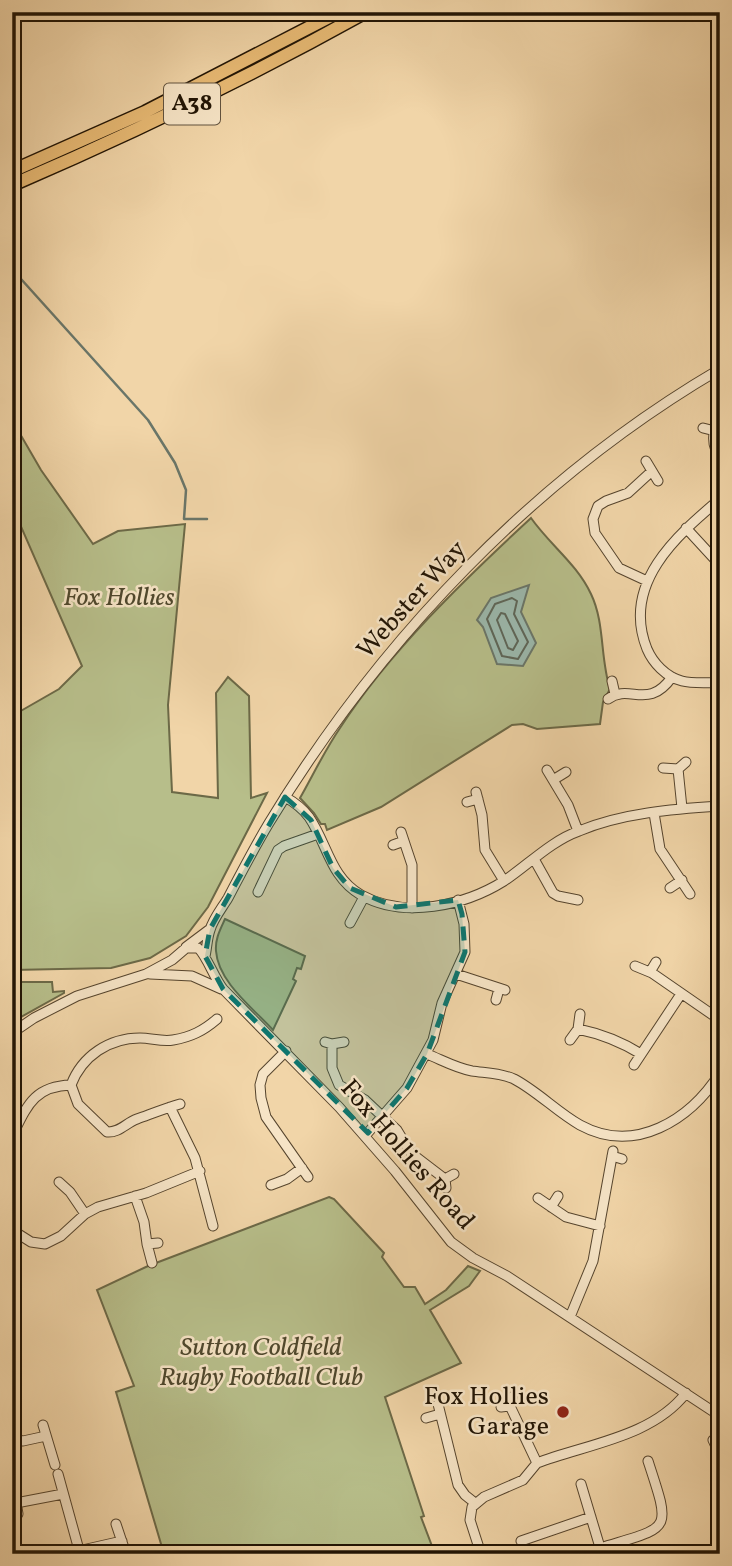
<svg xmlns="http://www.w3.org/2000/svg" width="732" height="1566" viewBox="0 0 732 1566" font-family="Vollkorn,serif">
<rect width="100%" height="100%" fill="#f1d5a8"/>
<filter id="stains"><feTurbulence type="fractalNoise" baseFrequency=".00286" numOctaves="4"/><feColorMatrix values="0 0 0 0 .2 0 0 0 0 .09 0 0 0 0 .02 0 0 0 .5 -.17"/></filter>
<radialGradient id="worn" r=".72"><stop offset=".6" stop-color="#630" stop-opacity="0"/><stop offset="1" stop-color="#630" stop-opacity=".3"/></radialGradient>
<!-- green -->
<path fill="#b7be8a" stroke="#6c6947" stroke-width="2" d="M12 420 41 470 93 544 118 531 185 524 168 705 172 792 218 798 216 693 228 677 249 696 251 798 267 793 208 907 186 936 150 958 111 968 12 970V716L59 689 82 666 12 506Z
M531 518C550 545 577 564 591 594 605 623 600 658 610 689L603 702 600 724 537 729 523 724 512 725 381 807 327 830 325 824H321L314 813 300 798C313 775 325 750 340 728 390 651 464 580 531 518Z
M225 919 305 956 301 969 297 968 293 979 296 981 273 1030C254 1009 218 982 216 951 215 939 220 930 225 919Z
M12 982H52L53 992 64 991V993L12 1022Z
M329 1197 334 1199 384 1253 382 1257 404 1287H415L425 1304 446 1290 468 1266 480 1271 469 1286 430 1310 461 1363 385 1397 424 1516 421 1517 435 1554H164L116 1392 134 1386 97 1290 148 1266Z"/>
<!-- water -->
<path fill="#9bb8ac" stroke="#6a7669" stroke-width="2" d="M529 585 521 612 536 643 523 666 497 664 483 627 477 620 491 598Z"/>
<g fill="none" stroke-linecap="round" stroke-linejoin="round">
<!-- shore -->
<path stroke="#5e6658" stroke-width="2" d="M512 598 517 601 514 614 528 642 518 659 502 656 487 619 495 604Z
M501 613 505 614 518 641 513 650 508 648 497 620Z"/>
<!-- stream -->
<path stroke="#6a7669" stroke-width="2.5" d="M12 269 148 420 175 463 186 490 184 519H207"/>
<!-- minor casing -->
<g stroke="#55442d" stroke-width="11">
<path id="minor" d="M718 414C715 427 709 445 720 455
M703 428 715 431
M646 461 658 481
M720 499C676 536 621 584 647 649 653 663 666 677 682 681 694 684 708 682 720 683
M686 528 720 565
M647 581 619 568 595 533 593 519 598 506 606 501 628 493 652 471
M718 648 720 646
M612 681 615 694
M608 699C630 683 648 711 672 677
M663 768 678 769 686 762
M678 769 682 808
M547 770 568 805 578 831
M553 780 566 772
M476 792 482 815 485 850 504 881
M285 797C294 802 303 809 309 817 328 845 330 877 361 895 404 919 464 906 504 881 528 865 551 841 579 831 622 813 673 809 720 806
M467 802 478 799
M654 813 660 849 690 894
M401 832 412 865V908
M393 845 404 841
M534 859 553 893 558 896 578 900
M670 888 682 880
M258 892 278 850 284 846 318 834
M350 923 364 897
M186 947 210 929
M205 956C207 948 207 938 210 930 213 919 222 908 228 898 241 873 254 848 269 823 380 640 534 478 720 369
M635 966 652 973 720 1020
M650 972 656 962
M150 974 192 976 221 989
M456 974 505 990
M496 1000 499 989
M578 1029C602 1034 620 1041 641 1054
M12 1033 34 1018 77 996 146 974 172 960 186 948H198C207 956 214 978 223 989L339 1107 395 1171 451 1242 473 1258 507 1276 720 1416
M570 1040 578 1029 580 1014
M325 1042 332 1044 344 1042
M332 1044V1068L339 1085 365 1100 383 1117 397 1130 411 1153 445 1179
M286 1051 263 1074 260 1085 261 1098 266 1117 308 1177
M427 1054C442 1060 456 1068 472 1071 486 1073 501 1073 514 1079 537 1091 557 1112 580 1125 635 1155 690 1120 720 1073
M634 1065 681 994
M71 1085C82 1056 109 1038 140 1038 151 1038 162 1042 173 1040 191 1037 203 1031 217 1019
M71 1085 78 1104 107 1132C119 1133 126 1123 137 1119 151 1114 166 1108 180 1104
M710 1088 720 1095
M170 1107 195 1158 213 1226
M12 1136C27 1106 34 1086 71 1085
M365 1136 407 1088 433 1040 442 1003 465 952 464 924 458 900
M612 1156 622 1159
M59 1182 70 1192 85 1214
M271 1185 287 1179 302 1168
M446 1188 445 1179 454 1174
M135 1196 144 1222 147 1244
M538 1198 566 1217 600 1226
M551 1207 558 1196
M12 1230 31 1242 45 1244 61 1236 85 1214 98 1207 146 1193 200 1171
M152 1263 147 1244 158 1243
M570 1317 593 1261 613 1151
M438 1404 458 1485 465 1495 475 1503
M510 1406 537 1463
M501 1407 510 1406 512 1397
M426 1418 440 1414
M43 1425 55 1465
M12 1439 23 1441 46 1436
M713 1440 720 1455
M537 1463C587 1444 652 1437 686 1393
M58 1474 79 1550
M581 1484 602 1554
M14 1490 18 1514
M16 1503 63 1494
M116 1524 126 1554
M521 1541 591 1517
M600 1548C671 1526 672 1534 648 1461
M37 1551 38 1554
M65 1554 122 1541
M481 1554 470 1520 472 1507 484 1497 523 1480 537 1463"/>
</g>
<!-- highway casing -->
<g stroke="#211404" stroke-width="15">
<path id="highway" d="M12 171 145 112 339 12
M12 185C133 133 251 76 366 12"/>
</g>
<!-- minor -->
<use href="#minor" stroke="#f6e4c6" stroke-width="9"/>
<!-- highway -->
<use href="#highway" stroke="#e8ba74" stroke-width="12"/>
</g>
<!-- marked area -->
<path fill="#0f766e" fill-opacity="0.2" stroke="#0f766e" stroke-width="5" stroke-dasharray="14 9" stroke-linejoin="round" d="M285 797 311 820 333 868 350 888 396 907 458 900 462 914 465 952 427 1054 407 1088 368 1133 223 989 205 956 210 929Z"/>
<!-- markers -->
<circle fill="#8f2418" stroke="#f6e4c6" stroke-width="2.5" cx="563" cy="1412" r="7"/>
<g text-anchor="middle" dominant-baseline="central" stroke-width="5" stroke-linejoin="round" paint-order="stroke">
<!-- shield labels -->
<rect fill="#f6e4c6" stroke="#61523e" stroke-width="2" x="164" y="83.5" width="56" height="41" rx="5"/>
<g font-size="24" font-weight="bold" fill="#211404">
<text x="192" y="104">A38</text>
</g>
<!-- park labels -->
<g font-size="26" font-style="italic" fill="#4e472c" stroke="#f6e4c6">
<text x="119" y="598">Fox Hollies</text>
<text x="261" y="1348">Sutton Coldfield<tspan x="261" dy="30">Rugby Football Club</tspan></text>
</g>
<!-- street labels -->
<g font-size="26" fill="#211404" stroke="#f6e4c6">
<text transform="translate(412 600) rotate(-48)">Webster Way</text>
<text transform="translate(407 1155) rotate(49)">Fox Hollies Road</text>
</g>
<!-- poi labels -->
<g font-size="26" fill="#211404" stroke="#f6e4c6" text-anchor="end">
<text x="549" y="1397">Fox Hollies<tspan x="549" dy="30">Garage</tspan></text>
</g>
</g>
<!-- margin -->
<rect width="732" height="1566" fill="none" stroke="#f1d5a8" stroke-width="42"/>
<rect x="14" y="14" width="704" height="1538" fill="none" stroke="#211404" stroke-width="3.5"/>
<rect x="21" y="21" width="690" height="1524" fill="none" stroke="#211404" stroke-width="2"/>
<rect width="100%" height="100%" filter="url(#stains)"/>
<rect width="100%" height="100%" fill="url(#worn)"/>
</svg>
